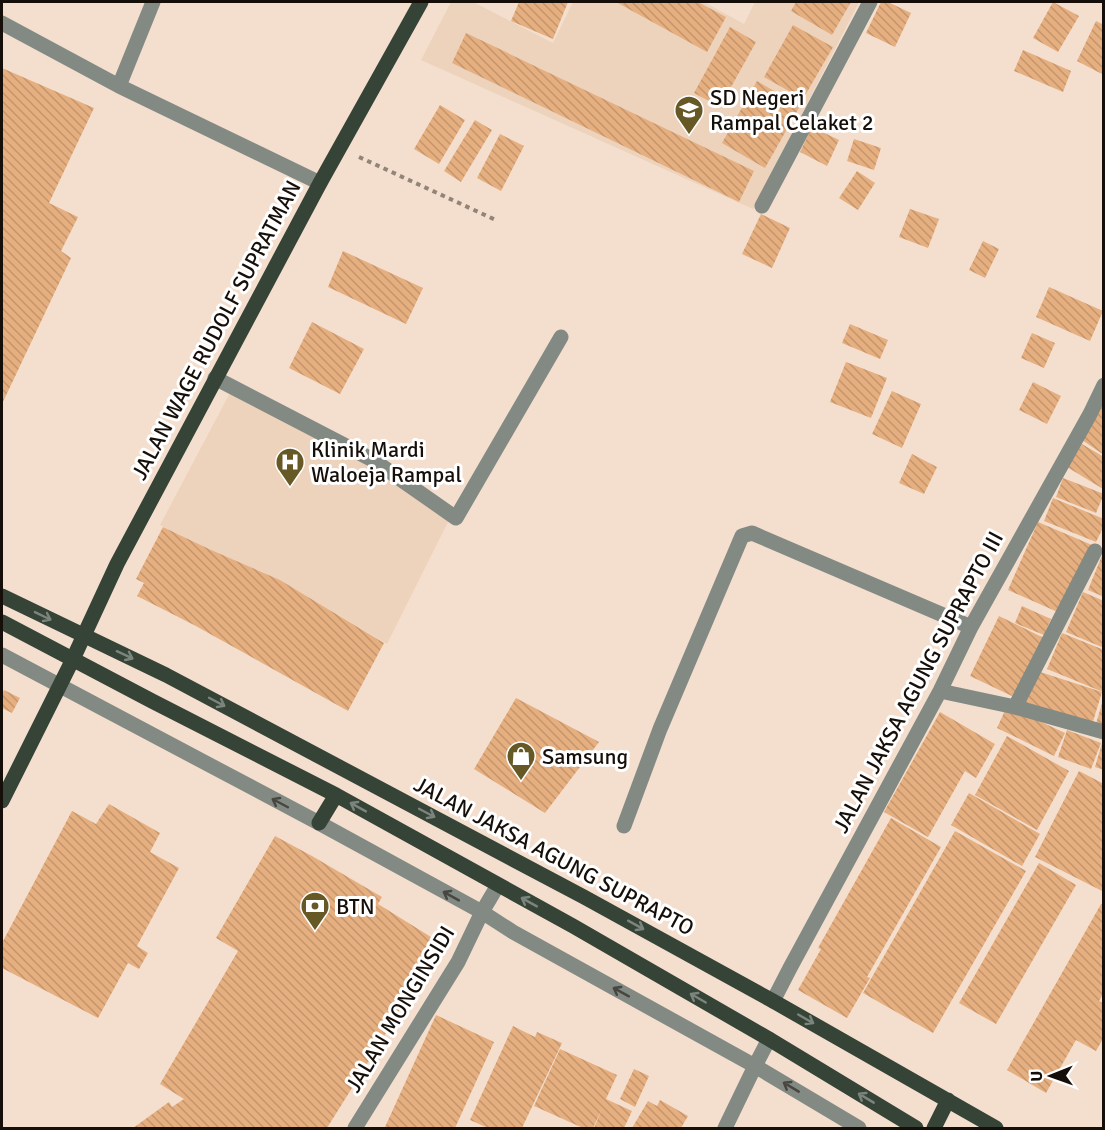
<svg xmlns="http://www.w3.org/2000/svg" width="1105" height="1130" viewBox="0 0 1105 1130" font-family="Signika,sans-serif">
<defs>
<pattern id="building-back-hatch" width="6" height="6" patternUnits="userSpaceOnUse" patternTransform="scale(1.5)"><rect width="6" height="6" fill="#e6af80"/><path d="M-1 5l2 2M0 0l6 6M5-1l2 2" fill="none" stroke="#c5956d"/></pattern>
</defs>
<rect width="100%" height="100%" fill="#f4dfce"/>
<!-- built -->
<path fill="#edd2bc" d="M451 2H473L553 43 573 2H704L744 24 755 2H859L753 209 421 60Z
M231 391 351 454 449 520 387 644 280 580 209 549 160 525Z"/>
<!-- building -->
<path fill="url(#building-back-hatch)" d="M519 2H568L553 39 511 21Z
M616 2H698L726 17 707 52Z
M796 2H851L832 35 791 11Z
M881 2H888L911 13 895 47 866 33Z
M1053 2 1079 16 1058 52 1033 38Z
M1096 21 1104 25V71L1102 74 1077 61Z
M793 25 833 47 803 99 764 77Z
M730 27 756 42 720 107 694 93Z
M466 33 754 171 739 202 452 63Z
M1023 50 1071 71 1063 92 1014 71Z
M2 68 94 108 49 203 78 217 61 251 71 258 2 404Z
M757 81 800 106 765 168 722 143Z
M440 105 465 120 439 164 414 149Z
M475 120 492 130 461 182 444 171Z
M812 127 839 140 827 166 800 152Z
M500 134 524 146 501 191 477 178Z
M854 139 881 148 874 170 847 161Z
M857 171 875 183 858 210 839 198Z
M910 209 939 219 928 248 899 237Z
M761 214 790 228 772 268 742 254Z
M983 241 999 249 985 278 969 270Z
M343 251 423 288 406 324 328 287Z
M1049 287 1103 311 1090 341 1036 317Z
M312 322 364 349 340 394 289 368Z
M850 324 888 340 880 359 842 343Z
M1032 333 1055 343 1044 368 1021 358Z
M846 362 887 378 871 418 830 402Z
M1033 382 1061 396 1047 424 1019 410Z
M892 391 921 404 902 448 872 434Z
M1101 406 1104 408V455L1079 438Z
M1082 444 1104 457 1103 489 1067 467Z
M912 454 937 467 924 494 899 483Z
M1063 478 1104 494 1096 513 1056 497Z
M1053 498 1104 519V526L1096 542 1044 521Z
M1038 522 1092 545 1062 614 1008 590Z
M163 527 209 549 280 580 384 643 348 711 194 625 137 596 144 583 136 579Z
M1103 553H1104V597L1088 590Z
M1083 592 1104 601V648L1066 632Z
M1022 606 1051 619 1044 635 1015 623Z
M999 616 1044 638 1016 698 970 676Z
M1062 633 1104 650 1103 692 1047 669Z
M1034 670 1102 692 1091 728 1023 706Z
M4 690 20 698 12 713 2 708V694Z
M516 698 599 742 545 813 474 769Z
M1103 700H1104V730L1095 727Z
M1007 706 1065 733 1054 756 997 728Z
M940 712 995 744 976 778 965 771 928 837 884 812Z
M1067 730 1101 743 1091 769 1058 757Z
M1007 736 1069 771 1037 830 975 795Z
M1103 740H1104V770L1095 767Z
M1079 771 1104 784V892L1035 857Z
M969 793 1040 834 1022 866 951 825Z
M109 804 160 833 150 852 179 868 137 946 148 953 139 969 128 963 98 1018 2 968V943L72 811 96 824Z
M891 818 941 847 867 977 870 978 847 1018 798 990 821 949 818 948Z
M955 831 1026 871 933 1033 863 993Z
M275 836 312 856 382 897 378 904 439 942 382 1040 327 1128H133L169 1102 172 1107 184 1099 160 1084 238 951 216 938Z
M1039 863 1076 885 996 1024 959 1003Z
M1101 904 1104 905V993L1099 1001 1104 1004V1037L1096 1051 1076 1040 1046 1093 1007 1070Z
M436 1015 494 1042 455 1128H388L385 1127Z
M513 1026 535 1037 537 1032 562 1043 522 1128H488L470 1120Z
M560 1049 617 1075 606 1099 632 1111 624 1128H594L602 1109 593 1128H583L534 1106Z
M634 1069 649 1076 635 1107 620 1099Z
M660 1100 688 1116 681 1128H632L648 1101 657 1106Z"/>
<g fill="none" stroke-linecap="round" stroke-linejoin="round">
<!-- path -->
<path stroke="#938478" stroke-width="4" stroke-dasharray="4.5 4.5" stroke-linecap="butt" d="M359 157 498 221"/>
<!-- minor -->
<path stroke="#828a83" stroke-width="15" d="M2 23 119 86 320 183
M119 86 153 2
M762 206 870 2
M215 378 373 460 456 518 561 337
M2 655 319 823 482 912 513 932 755 1066 859 1128
M940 691 1015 707 1104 732
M1015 707 1095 551
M624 826 660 729 742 536 752 533 971 627
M773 1001 790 968 940 691 971 627 1090 414 1104 385
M355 1128 458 962 482 912 498 885
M725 1128 755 1066 769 1039"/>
<!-- major -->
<path stroke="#364337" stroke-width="15" d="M2 596 166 675 584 897 773 1001 996 1128
M2 622 152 701 336 795 573 926 769 1039 916 1128
M2 801 73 659 117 564 320 183 421 2
M319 823 336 795
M934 1128 948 1100"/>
</g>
<!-- one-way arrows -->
<defs><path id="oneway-shaft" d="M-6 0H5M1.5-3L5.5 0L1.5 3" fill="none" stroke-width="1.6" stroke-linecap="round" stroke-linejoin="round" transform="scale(1.5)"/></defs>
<g stroke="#7c857d">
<use href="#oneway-shaft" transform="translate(43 616) rotate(26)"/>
<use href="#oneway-shaft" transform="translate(125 655) rotate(25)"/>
<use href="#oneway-shaft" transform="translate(217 702) rotate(28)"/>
<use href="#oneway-shaft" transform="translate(358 807) rotate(-151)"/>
<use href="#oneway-shaft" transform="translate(427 813) rotate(28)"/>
<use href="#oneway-shaft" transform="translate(529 902) rotate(-151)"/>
<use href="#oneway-shaft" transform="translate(636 925) rotate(29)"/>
<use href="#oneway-shaft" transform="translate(698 998) rotate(-150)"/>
<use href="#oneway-shaft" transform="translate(806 1019) rotate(30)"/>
<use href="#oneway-shaft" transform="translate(866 1098) rotate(-149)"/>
</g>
<g stroke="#474640">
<use href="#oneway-shaft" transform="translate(280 803) rotate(-152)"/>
<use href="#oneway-shaft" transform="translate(451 896) rotate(-151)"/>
<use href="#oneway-shaft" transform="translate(621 992) rotate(-151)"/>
<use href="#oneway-shaft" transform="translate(791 1087) rotate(-149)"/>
</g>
<!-- icons -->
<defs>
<g id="school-pin" transform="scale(1.5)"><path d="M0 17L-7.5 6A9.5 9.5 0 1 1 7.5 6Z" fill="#665926" stroke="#fff"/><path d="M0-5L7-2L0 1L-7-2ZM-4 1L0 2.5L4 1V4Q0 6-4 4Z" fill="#fff"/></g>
<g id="hospital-pin" transform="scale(1.5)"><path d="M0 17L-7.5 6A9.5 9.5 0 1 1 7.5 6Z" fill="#665926" stroke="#fff"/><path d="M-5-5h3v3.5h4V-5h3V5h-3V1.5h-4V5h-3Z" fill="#fff"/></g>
<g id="shop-pin" transform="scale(1.5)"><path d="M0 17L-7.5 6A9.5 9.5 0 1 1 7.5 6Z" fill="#665926" stroke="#fff"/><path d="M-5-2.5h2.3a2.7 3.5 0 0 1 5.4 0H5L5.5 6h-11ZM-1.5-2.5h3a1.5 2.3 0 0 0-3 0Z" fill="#fff"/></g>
<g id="bank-pin" transform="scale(1.5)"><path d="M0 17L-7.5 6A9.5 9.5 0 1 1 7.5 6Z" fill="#665926" stroke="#fff"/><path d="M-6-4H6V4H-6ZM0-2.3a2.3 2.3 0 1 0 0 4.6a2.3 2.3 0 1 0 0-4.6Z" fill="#fff"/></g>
</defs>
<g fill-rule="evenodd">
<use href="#school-pin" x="689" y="110"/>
<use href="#hospital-pin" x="290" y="462"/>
<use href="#shop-pin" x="521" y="756"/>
<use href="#bank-pin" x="315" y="906"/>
</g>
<g text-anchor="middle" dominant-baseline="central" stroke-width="6" stroke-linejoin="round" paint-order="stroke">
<!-- poi labels -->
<g font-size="22" fill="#160f09" stroke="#fff" text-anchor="start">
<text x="710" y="97">SD Negeri<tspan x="710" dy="25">Rampal Celaket 2</tspan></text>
<text x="311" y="449">Klinik Mardi<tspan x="311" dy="25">Waloeja Rampal</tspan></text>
<text x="542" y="756">Samsung</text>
<text x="336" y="906">BTN</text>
</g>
<!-- street labels -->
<g font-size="22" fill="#160f09" stroke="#fff">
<text transform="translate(216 330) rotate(-62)">JALAN WAGE RUDOLF SUPRATMAN</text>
<text transform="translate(918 682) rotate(-62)">JALAN JAKSA AGUNG SUPRAPTO III</text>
<text transform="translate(554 856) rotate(28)">JALAN JAKSA AGUNG SUPRAPTO</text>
<text transform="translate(400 1009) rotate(-59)">JALAN MONGINSIDI</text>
</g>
</g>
<!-- border -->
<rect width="1105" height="1130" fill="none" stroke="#160f09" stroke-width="6"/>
<!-- north arrow -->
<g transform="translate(1051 1076) rotate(269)" stroke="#ffffff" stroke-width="4.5" paint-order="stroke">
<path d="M0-4.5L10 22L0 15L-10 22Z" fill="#160f09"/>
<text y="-9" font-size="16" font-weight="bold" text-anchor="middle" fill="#160f09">U</text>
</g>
</svg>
